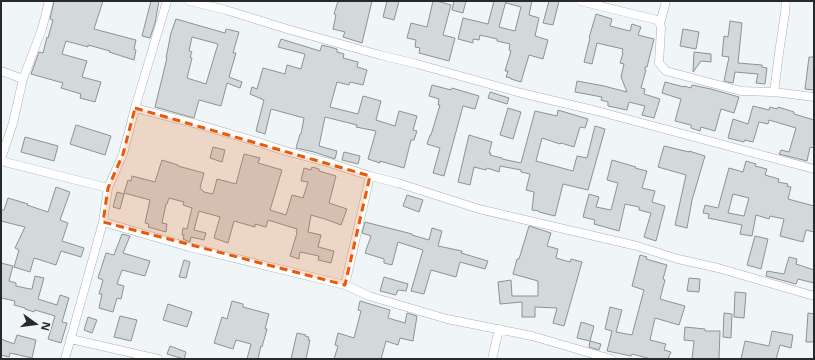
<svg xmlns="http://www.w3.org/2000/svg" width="815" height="360" viewBox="0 0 815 360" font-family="'Open Sans',sans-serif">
<rect width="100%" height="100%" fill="#f0f5f7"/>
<!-- building -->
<path fill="#d3d8da" stroke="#8d9294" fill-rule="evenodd" d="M54 1H103L94 29 136 40 134 49 136 50 134 60 109 52 110 51 88 45V47L66 41 62 54 87 61 82 77 101 82 95 102 80 98 81 94 61 88 63 83 31 74 39 52 43 53 47 37 48 38 53 20 50 19Z
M151 1H159L155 23 150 38 142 36Z
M338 1H372L362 43 343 37 345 32 333 29 336 15 334 14Z
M387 1H399L394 20 383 17Z
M433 1H437L451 5 443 35 455 38 449 61 419 53 420 48 415 47 416 40 407 38 411 23 427 27Z
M454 1H466L463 13 452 10Z
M494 1H506L499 27 515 31 521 7 506 3V1H532L529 15 539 18 535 36 548 40 543 59 529 55 521 82 511 79V78L506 77 508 71H505L511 51 509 50 510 44 497 41V39L480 35 479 40 473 39V43L458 39 463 18 488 24Z
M549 1H559L553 25 543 23Z
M596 14 612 19 610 26 630 31 632 24 641 27 638 35 654 39 647 67H645V70H646L641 88 645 89 644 94 660 99 654 118 642 115 645 106 629 102 627 110 608 106V102L601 100 602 97 575 92 577 81 604 86 627 92 621 77 624 64 620 63 623 53 622 52 623 49 597 43 592 64 584 62 590 38H589Z
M176 19 225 33 226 29 239 32 233 53H236L229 77 242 82 240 88 227 83 221 106 199 100 194 118 155 107 167 58H166L171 33ZM192 37 218 44 206 84 187 78 192 58 190 57 192 52 189 51Z
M730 21 742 23 738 63 762 65V67L767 68 765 84 756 83 758 74 735 72 733 83 724 81 729 57 722 56 724 36 728 37Z
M683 29 699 32 696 49 680 46Z
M281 39 320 51 322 45 337 49V52L344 54 343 58 358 62 357 67 367 70 363 85 350 82 349 85 337 82 330 107 358 114 363 96 381 101 376 120 395 126 399 111 417 116 413 130 417 131 414 140H411L404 168 380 161V163L368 159 376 131 356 127 357 125 325 117 319 146 337 151 335 159 314 152 296 148 300 134H301L304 118 271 109 265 134 256 131 264 100 250 94 252 87 257 89 263 68 285 74 287 65 301 69 305 54 278 47Z
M694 52 711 54V62L701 61 693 72Z
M809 57H814V90L805 89Z
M665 82 684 87V86L691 88 692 85 711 89 739 97 734 113 721 109 715 131 701 127 700 131 691 128V125L675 121 681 99 662 93Z
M432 85 451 90 452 88 479 96 475 109 463 106 444 176 433 173 440 148 427 144 430 135H431L440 105H438L439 99 429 96Z
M490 92 509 98 507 104 488 98Z
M753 106 769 110 770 107 777 109 778 107 794 112V114L814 120V148L810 147 807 161 779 154 781 150 789 152 796 128 769 120 768 124 759 122 753 142 745 140 744 142 728 138 733 119 748 124Z
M508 108 521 112 513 139 500 135Z
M558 110 588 119 585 128 580 127 574 147 561 143 560 144 542 138 536 161 573 171 577 156 587 158 595 126 605 129 588 190 563 184 555 216 539 212V211L532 210 534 192 526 190 530 174 521 172V170L500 166 499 172 487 168 486 170 474 167 470 185 458 182 469 135 492 142 489 153H491L490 155 502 158V159L521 163 535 111 557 116Z
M76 125 111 136 105 155 70 144Z
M25 137 58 146 54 161 21 152Z
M664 146 689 152V151L705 156 692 200 687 228 675 225 686 175 658 167Z
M213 147 225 150 222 162 210 158Z
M344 152 360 156 358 164 342 160Z
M244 154 260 158 258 163 282 170 270 210 286 215 292 195 303 198 308 182 301 181 304 168 311 170 312 167 319 169V171L336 176 329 203 347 209 341 225 325 219 311 215 308 232 321 235 318 247 334 251 331 263 318 260 319 256 300 252 299 259 290 256 297 233 296 232 297 229 268 220 266 227 255 224V227L234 221 228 243 214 238 220 217 199 211 194 230 206 233 204 240 191 237 190 242 183 239 184 235H182L183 228 187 229 192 208 183 205 184 202 169 198 167 204H166L162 223 167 224 166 232 148 227 149 224 145 223 150 200 124 193 128 180 131 181 132 176 155 182 162 160 178 165V166L204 173 200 188 204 192 213 194 217 179 236 184Z
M612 160 636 167 635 168 647 171 642 188 655 191 652 202 665 206 656 241 644 237 651 213 639 210V207L625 204 619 231 594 224 595 220 583 217 589 194 599 197 596 207 611 210 618 183 607 180Z
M746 161 756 164 755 166 767 169 765 175 779 179 778 182 788 184 787 186 791 187 788 199 814 206V232L806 230 803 242 780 236 784 219 770 216 769 219 756 215 752 236 740 234 742 225 708 218 709 214 703 213 705 205 718 208 729 168 743 172ZM733 194 749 198 744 216 728 213Z
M56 187 70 192 60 220 68 223 62 241 84 248 81 257 61 251 56 265 34 258 30 272 14 267 19 250 15 248 25 227 1 221V210H4L8 198 28 204 27 205 48 212Z
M117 192 124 194 120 209 113 207Z
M407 195 423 200 419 212 403 206Z
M365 222 412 234V235L429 240 432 228 442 231 438 246 462 251 461 253 488 261 485 269 460 262 456 277 431 270 424 294 411 291 423 250 398 242 392 265 384 263V259L365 253 371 236 362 233Z
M529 226 551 233 547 246 558 249 556 258 570 262 571 259 582 262 564 326 553 323 557 308 535 307V317H522V302L500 304 498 282 511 280 512 296H538V281L513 274 517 259H519Z
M122 234 130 236 123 253 150 261 145 276 122 270 117 284 124 286 121 299 117 298 113 312 99 308 102 294H99L103 280 98 278 106 253 114 255Z
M755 236 768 239 761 269 747 265Z
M640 255 647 257 646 259 667 265 663 279 665 280 660 299 685 306 679 325 655 318 650 340 666 344 664 350 671 352 668 359H651L632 354 631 356 607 351 612 331 605 329 610 307 622 310 616 332 632 335 644 290 632 286Z
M789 257 797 259 796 264 814 270V283L798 279 796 284 766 276 767 271 784 274Z
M184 260 190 262 186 278 179 277Z
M1 263 13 266 9 281 16 283V286L30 289H32L35 276 44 278 38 299 57 305 60 295 69 298 62 322 67 323 61 343 48 339 55 316 35 310 34 312 25 309V308L14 305 15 301 1 298Z
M384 277 408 284 406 291 398 290 396 295 380 291Z
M689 278 700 279 699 292 687 291Z
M735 292 746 293 744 318 734 317Z
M232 301 243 304V307L269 314 265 329H267L262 347 261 346 258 359H247L251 344 236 340 233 349 214 343 222 317 227 319Z
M360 301 390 310 388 318 405 323 407 313 417 316 413 341 400 338 398 345 386 341 381 359H334L338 346 335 345 338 333 354 338 361 311 358 310Z
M168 304 192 312 187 327 163 320Z
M724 313 732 314 731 338 723 337Z
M808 313 814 314V342H806Z
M120 316 137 320 131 341 114 337Z
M88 317 97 320 92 333 84 330Z
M581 322 594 326 590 341 601 344 599 350 589 347 590 341 577 338Z
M685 327 705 329V331H720L719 359H692L694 341 684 340Z
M772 331 793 335 791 348 780 345 776 359H741L745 341 769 346Z
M297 333 306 335 305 336 309 337 308 340H310L306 359H291Z
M17 335 36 340 32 358 10 353 9 357 1 355V339L14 344Z
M170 346 186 352 184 359 167 354Z"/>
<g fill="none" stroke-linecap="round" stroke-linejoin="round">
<!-- street casing -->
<g stroke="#acb1b3" stroke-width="9">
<path id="street" d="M189 1 226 10 287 29 380 55 417 64 521 93 597 111 814 169
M580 1 657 20 660 24 661 28 659 63 666 71 741 91 774 92 814 97
M660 24 666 1
M1 71 23 79
M774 92 779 53 785 13 786 1
M135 108 193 123 258 142 282 150 330 163 370 176 398 183 479 209 637 246 678 259 718 268 814 296
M1 159 13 123 23 79 42 29 49 1
M1 161 108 188
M103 222 189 247 345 285 369 296 447 319 532 336 611 359
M345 285 370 176
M71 339 158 359
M65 359 103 222 108 188 123 154 135 108 167 1
M492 359 499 329"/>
</g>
<!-- street -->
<use href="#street" stroke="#fff" stroke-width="8"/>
</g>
<!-- marked area -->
<path fill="#e8590c" fill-opacity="0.2" stroke="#e8590c" stroke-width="3" stroke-dasharray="8 5" stroke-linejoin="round" d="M135 108 370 176 345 285 103 222 108 188 123 154Z"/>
<!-- border -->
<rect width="815" height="360" fill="none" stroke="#27292a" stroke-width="4"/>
<!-- north arrow -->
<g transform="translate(36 324) rotate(104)" stroke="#f0f5f7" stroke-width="3" paint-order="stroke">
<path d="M0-3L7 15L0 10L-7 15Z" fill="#27292a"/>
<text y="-6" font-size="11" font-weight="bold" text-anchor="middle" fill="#27292a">N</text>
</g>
</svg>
